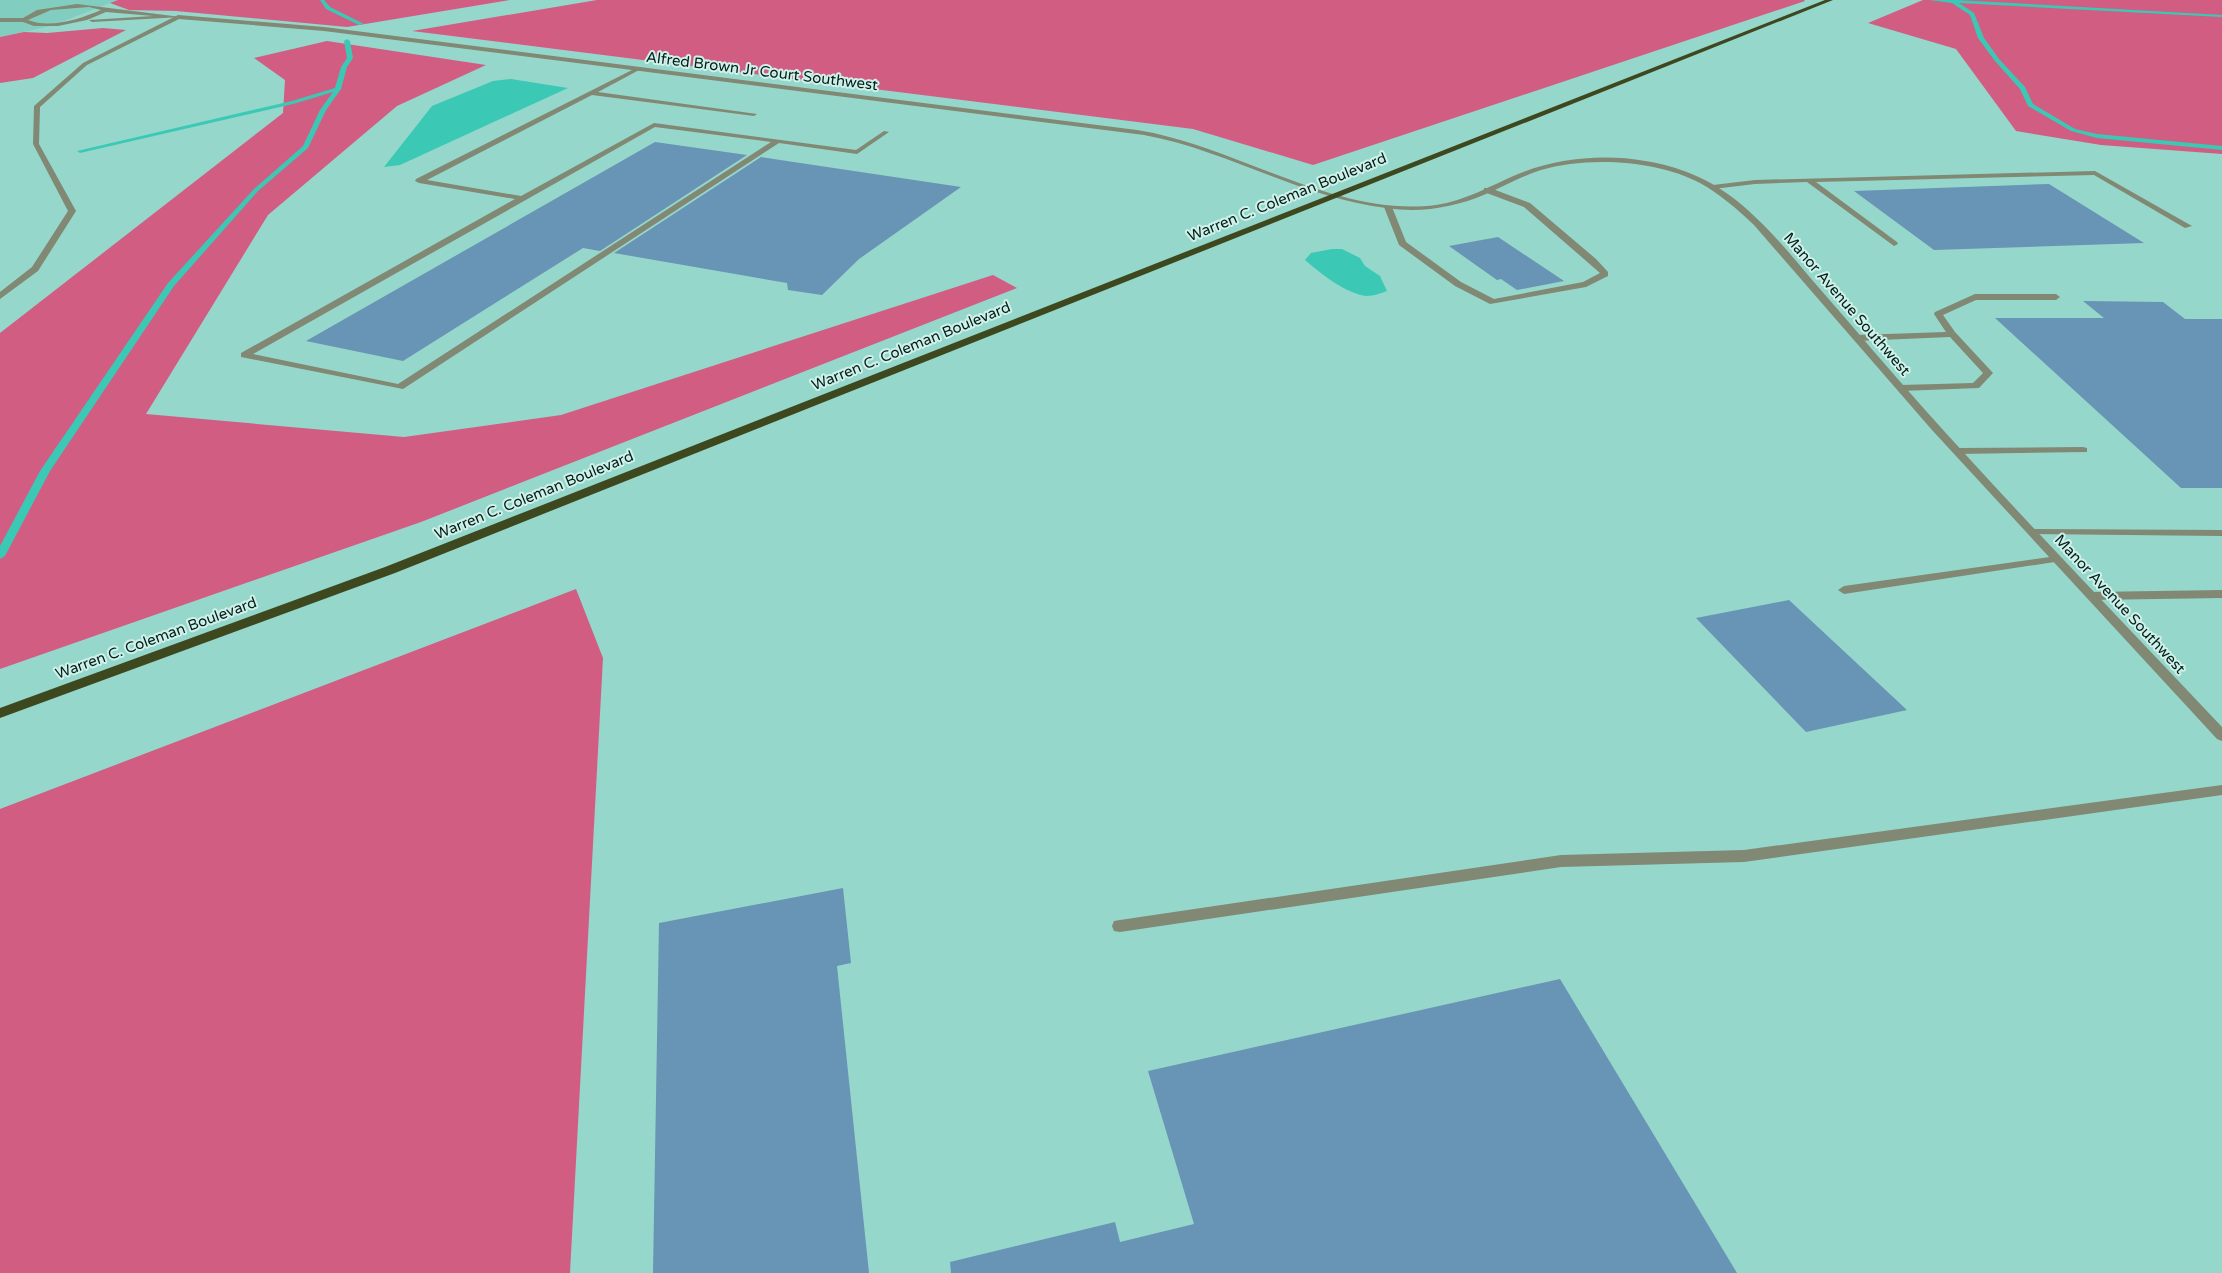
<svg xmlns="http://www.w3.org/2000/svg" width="2222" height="1273" viewBox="0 0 2222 1273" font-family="'Varela Round',sans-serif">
<rect width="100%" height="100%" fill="#95d7cb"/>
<!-- built -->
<path fill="#81cec0" d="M0 0H118L51 26 0 37Z"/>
<!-- forest -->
<path fill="#d25d83" d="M118 0H510L347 27 176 11 129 10 110 3Z
M597 0H1804L1805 1 1313 165 1193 129 412 31Z
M1923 0H2222V154L2101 145 2016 131 1956 49 1868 23Z
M103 28 126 30 33 78 0 83V37L24 32 47 33Z
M327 41 486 65 397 106 268 215 146 414 404 437 561 415 993 275 1017 288 421 522 0 669V333L283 113 285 80 254 58Z
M576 589 603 658 570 1273H0V809Z"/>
<!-- water -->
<path fill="#3bc9b6" d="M511 79 568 88 400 165 384 167 432 106 493 81Z
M1332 249H1342L1360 258 1365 266 1380 276 1387 291C1381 293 1374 296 1367 296 1346 294 1320 273 1305 260L1311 253Z"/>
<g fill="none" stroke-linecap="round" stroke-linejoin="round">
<!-- stream -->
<path fill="#3bc9b6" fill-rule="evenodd" d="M320 0H324L330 7 364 24 359 25 326 9Z
M1929 0H1957L2222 15V17L1959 3 1974 13 1984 38 1999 59 2025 87 2033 104 2075 129 2097 134 2222 146V150L2097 138 2071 131 2028 106 2020 89 1995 61 1978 38 1970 15 1952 3Z
M347 39 350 41 353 58 347 67 341 89 326 110 308 148 258 191 174 286 50 471 5 556 0 559V546L40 471 168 283 254 189 303 146 320 110 333 92 293 104 80 153 77 151 292 101 335 88 341 67 347 58 344 41Z"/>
</g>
<!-- building -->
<path fill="#6894b5" d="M655 142 747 155 600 251 583 248 403 361 306 341Z
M761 157 807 164 961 187 859 259 822 295 788 290 787 283 614 253Z
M2049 184 2144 243 1934 250 1854 191Z
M1498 237 1564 281 1517 290 1501 279 1497 280 1449 246Z
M2083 301 2163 302 2185 319H2222V488H2181L1995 318H2104Z
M1789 600 1907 710 1806 732 1696 618Z
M843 888 851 963 837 966 869 1273H653L659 923Z
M1560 979 1737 1273H951L950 1262 1115 1222 1120 1242 1194 1224 1148 1071Z"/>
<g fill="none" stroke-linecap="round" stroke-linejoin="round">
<!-- service -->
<path fill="#818873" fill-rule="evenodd" d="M77 4 181 17 92 22 89 20 153 16 106 12 87 20 58 26H34L23 22H0V18H23L37 10ZM89 7 101 10C80 19 50 29 28 20L51 10Z
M636 68 641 69 598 92 757 114 754 116 592 95 427 180 521 196 654 123 856 150 884 131 889 132 857 154 779 143 403 389 241 357V353L515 199 419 183 415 181 416 179ZM655 127 771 142 398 384 253 354Z
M2095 171 2192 226 2185 228 2094 175 1816 182 1897 242 1898 244 1894 246 1807 182 1755 184 1713 189 1709 187 1713 185 1755 180Z
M1484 188H1490L1530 203 1596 259 1608 272V276L1586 287 1490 304 1455 286 1399 245 1384 207 1385 205 1392 207 1406 242 1461 282 1494 299 1583 282 1600 273 1524 207 1484 192Z
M1975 294H2056L2060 297 2056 300H1976L1943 315 1955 332 1993 373 1979 388 1901 391 1896 388 1901 385 1973 383 1983 373 1950 337 1857 341 1852 338 1857 335 1946 332 1934 314 1935 312Z
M2083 447 2087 448V452L1958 454 1953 451 1958 448Z
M2033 529 2222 530V536L2029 534 2027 532 2029 530Z
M2057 556 2063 559 2061 561 1844 594 1838 590 1844 586Z
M2222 590V598L2092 600 2086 596 2092 592Z
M2222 785V795L1744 862 1561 867 1120 932 1114 931 1112 926 1114 921 1120 920 1561 855 1744 850Z"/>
<!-- minor -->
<path fill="#818873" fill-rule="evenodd" d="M178 15 324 27 1137 130C1234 145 1336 218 1436 205 1465 201 1492 185 1518 174 1569 153 1632 152 1684 171 1742 191 1781 244 1820 289 1856 330 1890 371 1926 411 2023 519 2123 622 2222 727V741L2217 739 1932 430 1754 225C1737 209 1720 194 1700 183 1658 160 1587 156 1541 170 1522 176 1504 186 1486 194 1453 208 1421 213 1386 208 1301 198 1227 150 1144 135L324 31 179 19 87 65 40 107 39 144 76 211 38 271 0 299V292L32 267 68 211 33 144 34 106 83 63Z"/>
<!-- trunk -->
<path fill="#3e481f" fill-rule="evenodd" d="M1825 0H1833L395 573 0 718V708L385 567Z"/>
</g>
<g text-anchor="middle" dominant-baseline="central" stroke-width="4" stroke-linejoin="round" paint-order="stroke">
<!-- far-street labels -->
<g font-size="15" fill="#031e19" stroke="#d0f1ea">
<text transform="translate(762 71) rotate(7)">Alfred Brown Jr Court Southwest</text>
<text transform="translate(1287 197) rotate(-22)">Warren C. Coleman Boulevard</text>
<text transform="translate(1847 304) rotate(49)">Manor Avenue Southwest</text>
<text transform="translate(911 346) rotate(-22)">Warren C. Coleman Boulevard</text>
<text transform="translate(534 495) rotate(-22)">Warren C. Coleman Boulevard</text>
<text transform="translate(2120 604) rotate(47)">Manor Avenue Southwest</text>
<text transform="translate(156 638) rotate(-20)">Warren C. Coleman Boulevard</text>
</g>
</g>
</svg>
